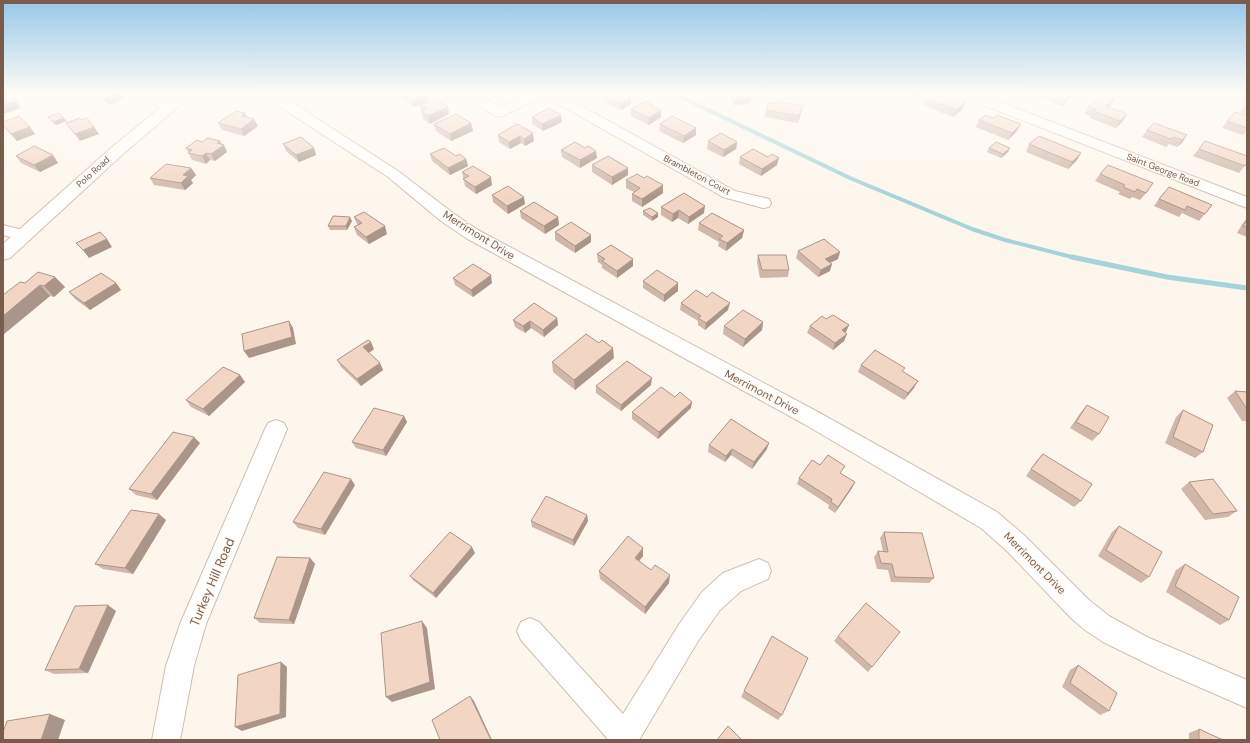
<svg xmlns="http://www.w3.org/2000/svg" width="1250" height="743" viewBox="0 0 1250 743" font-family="'DM Sans',sans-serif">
<rect width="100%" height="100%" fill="#fdf6ec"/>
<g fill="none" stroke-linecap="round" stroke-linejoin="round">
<!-- stream-far1 -->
<path stroke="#a5d3da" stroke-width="4" d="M675 94 850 178 972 229 1005 240 1076 258"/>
<!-- stream -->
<path stroke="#a5d3da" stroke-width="5" d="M1072 257 1167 277 1247 288"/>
<!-- street casing -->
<g stroke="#d1beb0" stroke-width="2">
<path id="street" d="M146 94H160L175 108 173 111C163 113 150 102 146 94Z
M263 94H279L398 171 453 213 478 230 818 412 997 512 1025 536 1089 600 1109 616 1147 637 1247 680V708L1160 670 1103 642 1085 630 1071 618 1008 552 981 528 804 424 466 238 441 221 388 177 265 97Z
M461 94H477L501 107 528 94H544L542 97 501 117 496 116 463 97Z
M544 94H560L735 191 769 199 771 203 769 207 763 208 723 197 546 97Z
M961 94H979L1247 197V208L963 97Z
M3 225 30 232 32 236 30 240 24 241 3 235Z
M276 420 284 423 287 429 206 624 194 666 180 740H152L166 666 180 624 265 429 268 423Z
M759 559 768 563 771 571 768 579 741 591 720 610 698 641 639 740H607V738L521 640 517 631 521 622 530 618 539 622 623 714 680 623 702 592 723 573Z"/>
</g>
<!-- secondary casing -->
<g stroke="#d6c0b0" stroke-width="2">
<path id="secondary" d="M177 94H193L123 154 10 258 3 260V244L111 148Z"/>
</g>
<!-- street -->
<use href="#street" fill="#fff" fill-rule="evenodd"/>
<!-- secondary -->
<use href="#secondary" fill="#fff" fill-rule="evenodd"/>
</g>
<!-- wall -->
<path fill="#d1b7a8" d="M98 94H122L125 99 109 105 101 98Z
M394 94H428V96L427 97 428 101 414 107 400 98 399 94 397 96Z
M603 94H625L631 97V104L621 110 603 101Z
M727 94H751L752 96 751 103 734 105Z
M901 94H920L914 99Z
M1030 94H1072L1069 99 1062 106Z
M925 98 963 109 953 117 923 105Z
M1114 99 1109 107 1123 121 1116 128 1090 118 1091 116 1084 114 1088 107Z
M1247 101V115L1240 112 1246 105 1245 104Z
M652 104V106L661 110V117L649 125 631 116V109Z
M420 105 449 114 430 124 423 119Z
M766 110 801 113 798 123 764 117Z
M1247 116V131L1243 135 1222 128 1227 121Z
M532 117 562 122 543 131 532 124Z
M979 120 1017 131 1008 140 976 127Z
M3 122 30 127 35 134 17 141 3 126Z
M218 123 258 126 244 136 222 130Z
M471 123 473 131 451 141 436 131 434 124Z
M517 124 534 141 525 146 521 143 510 149 499 142 498 135Z
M660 124 696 128V135L683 143 659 131Z
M1147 130 1187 135 1177 147 1169 144 1166 147 1142 137Z
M708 141 737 142 736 149 723 157 707 149Z
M202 142 222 145 227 152 215 161 210 160 206 164 192 160 186 148Z
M283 144 314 148 316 155 299 162 286 151Z
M1029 144 1077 160 1068 169 1026 152Z
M989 148 1008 152 1001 158 987 152Z
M1199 149 1247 163 1239 173 1193 156Z
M561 150 597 158 580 168 562 157Z
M430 154 456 156 466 159 468 166 450 175 432 161Z
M16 156 58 163 40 172 21 163Z
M740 157 777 165 761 176 739 164Z
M592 165 628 175 612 185 592 172Z
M191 168 196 175 191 180 193 183 185 190 154 185 150 178Z
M462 172 492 185 476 194 465 186Z
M1100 174 1148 191 1140 200 1132 197 1130 199 1118 194 1120 192 1095 181Z
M626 180 663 193 642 207 632 201V194L634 192 626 188Z
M492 195 525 204 508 214 493 202Z
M1159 199 1212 205 1199 221 1182 213 1179 217 1154 206Z
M661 207 704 213 688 224 678 218 672 222 661 215Z
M520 211 558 217 559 225 545 234 521 218Z
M643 211 658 213V217L652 221 643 215Z
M354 217 387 234 369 244 357 235 354 227 358 225 357 224Z
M1247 218V237L1237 233 1243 223Z
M352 221 347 230H330L328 226Z
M699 223 744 230 742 238 726 251 718 246 719 242 698 230Z
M555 232 591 242 575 253 555 240Z
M798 251 838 259 830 263V271L818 277 796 258Z
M597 254 633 266 617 278 602 268V265L598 262Z
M758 255 789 270 788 277 760 278 757 262Z
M55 277 65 287 54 297 50 296 4 334H3V295L25 283Z
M453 278 492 283 473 297 455 285Z
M643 281 678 291 664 302 643 288Z
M116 283 121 290 90 310 75 299 69 292Z
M681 303 728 310 705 330 698 325V321L680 310Z
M557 318 558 325 544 337 531 328 525 333 515 327 513 320Z
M826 319 849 325 845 333 847 334 844 341 833 350 807 333 810 326Z
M763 322 762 330 743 347 723 334 724 326Z
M374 349 369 353 380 363 383 370 361 386 341 367 337 360Z
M614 358 575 390 553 372 552 362Z
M861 365 914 388 904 400 858 372Z
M240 375 245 382 209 416 191 407 186 400Z
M651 385 621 411 596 393V386Z
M1235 391 1247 392V421H1242L1227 398Z
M1087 405 1099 434 1092 441 1070 428 1081 412Z
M691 408 658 439 632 419V412Z
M1183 410 1203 452 1195 458 1165 443 1176 417Z
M404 416 407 422 386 456 356 448 352 442Z
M200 443 157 500 136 495 129 489Z
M709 445 767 449 752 469 731 455 725 462 708 452Z
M1043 454 1081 501 1074 507 1026 476 1037 460Z
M820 465 841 474 855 482 852 488 835 513 828 508 829 505 797 484 799 478Z
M1189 482 1237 511 1228 517 1205 520 1181 489Z
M355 485 325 535 298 528 293 522Z
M587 515 588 521 574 546 532 527 531 521Z
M166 520 133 574 103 569 95 564Z
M1119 526 1149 577 1141 583 1098 556 1112 532Z
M884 532 934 578 929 583 891 582 888 570 877 569 874 557 878 551 883 552 880 538Z
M475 553 436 598 414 581 410 576Z
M643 556 639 561 669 583 645 614 600 579 599 571Z
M310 558 315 564 294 624 260 623 254 618Z
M1185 564 1229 620 1220 625 1166 592 1176 570Z
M116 611 88 673 54 674 45 670Z
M772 636 782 715 778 720 741 697Z
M838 636 872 667 868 672 834 641Z
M1078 665 1109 711 1100 715 1062 687 1070 670Z
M1199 729 1223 740H1189V733Z"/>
<!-- shaded-wall -->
<path fill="#aa9588" d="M118 94H122L125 99 109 105 104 98Z
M341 94H348L342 96Z
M423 94H428V96L427 97 428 101 414 107 412 100Z
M915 94H920L914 99Z
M1071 94H1072L1069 99 1062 106 1066 98Z
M752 96 751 103 734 105 735 98Z
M631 97V104L621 110V103Z
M1114 99 1110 106 1102 113 1106 106Z
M16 101 21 108 3 114V105Z
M966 101 963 109 953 117 956 110Z
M803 106 801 113 798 123 799 116Z
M448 107 449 114 430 124 428 116Z
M661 110V117L649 125V118Z
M245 113 249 121 242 116Z
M1127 114 1123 121 1116 128 1120 121Z
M561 115 562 122 543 131 542 124Z
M64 118 67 121 56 125 53 122Z
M254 119 258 126 244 136 241 129Z
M471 123 473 131 451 141 450 134Z
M1021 124 1017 131 1008 140 1012 133Z
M30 127 35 134 17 141 11 134Z
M94 127 99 134 80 141 75 134Z
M696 128V135L683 143 684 136Z
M533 133 534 141 525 146 524 139Z
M1187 135 1182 143 1177 147 1182 140Z
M520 136 521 143 510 149 509 142Z
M220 141 223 146 224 145 227 152 215 161 211 154 217 143Z
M737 142 736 149 723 157 724 150Z
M314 148 316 155 299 162 296 155Z
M1010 148 1008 152 1001 158 1003 154Z
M596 151 597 158 580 168V160Z
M206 153 210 160 206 164 202 156Z
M1081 153 1077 160 1068 169 1072 162Z
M53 155 58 163 40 172 34 165Z
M779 158 777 165 761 176 762 169Z
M466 159 468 166 450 175 448 168Z
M191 168 196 175 191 180 193 183 185 190 181 183 183 175Z
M628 168V175L612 185V177Z
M491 177 492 185 476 194 475 187Z
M663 185V193L642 207V199Z
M524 197 525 204 508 214 507 206Z
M705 206 704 213 688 224 689 217Z
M679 210 678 218 672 222 673 214Z
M658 213V217L652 221V217Z
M350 217 352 221 347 230 346 226Z
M558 217 559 225 545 234 544 226Z
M385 226 387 234 369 244 366 237Z
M744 230 742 238 726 251 727 243Z
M591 235V242L575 253V246Z
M107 239 112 247 89 258 83 250Z
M840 252 838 259 823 266 825 259Z
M633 259V266L617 278V271Z
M832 264 830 271 818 277 821 270Z
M491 275 492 283 473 297 471 290Z
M55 277 65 287 54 297 44 286Z
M116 283 121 290 90 310 84 303Z
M678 283V291L664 302V295Z
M40 285 50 296 4 334 3 333V316Z
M730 303 728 310 705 330 706 323Z
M557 318 558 325 544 337 543 330Z
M289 321 293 328 296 344 249 358 244 351Z
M530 321 531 328 525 333 523 326Z
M763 322 762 330 743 347 745 339Z
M849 325 846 332 839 337 842 330Z
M847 334 844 341 833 350 835 343Z
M371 342 374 349 366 355 363 347Z
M613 348 614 358 575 390 574 380Z
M380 363 383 370 361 386 357 379Z
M240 375 245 382 209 416 203 409Z
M652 378 651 385 621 411V405Z
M918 381 914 388 904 400 908 393Z
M692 402 691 408 658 439 659 432Z
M404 416 407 422 386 456 383 450Z
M194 437 200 443 157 500 151 494Z
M769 443 767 449 752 469 754 462Z
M732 449 731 455 725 462 726 456Z
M351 479 355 485 325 535 321 529Z
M855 482 852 488 835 513 838 507Z
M159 514 166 520 133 574 125 568Z
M587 515 588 521 574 546 573 540Z
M472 547 475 553 436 598 433 593Z
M643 548V556L635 566V558Z
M310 558 315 564 294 624 289 620Z
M670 575 669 583 645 614V607Z
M108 605 116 611 88 673 79 669Z
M422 621 427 628 435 689 392 702 386 697Z
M281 662 287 667 286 717 242 731 235 727Z
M470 696 474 701 492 740H491Z
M50 714 65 720 58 740H41Z"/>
<!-- building -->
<path fill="#f3d5c3" stroke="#aa9588" d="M99 94H118L104 98Z
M403 94H426L412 100Z
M603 94H624L631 97 621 103Z
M732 94H751L752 96 735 98Z
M931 94H946L966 101 956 110 925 98Z
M1053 94H1071L1066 98Z
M1101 94 1114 99 1106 106 1127 114 1120 121 1094 111 1096 109 1088 107Z
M4 96 7 100 14 98 16 101 3 105V97Z
M434 99 448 107 428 116 421 112 426 109 420 105Z
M646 101 652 104 650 105 661 110 649 118 631 109Z
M776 101 803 106 799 116 766 110 769 103 775 104Z
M549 108 561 115 542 124 532 117Z
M236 111 245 113 242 116 254 119 241 129 218 123Z
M1235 112 1247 116V128L1227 121Z
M59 113 64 118 53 122 48 117Z
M456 114 471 123 450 134 434 124Z
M985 115 993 118 997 115 1021 124 1012 133 979 120Z
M19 116 30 127 11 134 3 125V122Z
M672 116 696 128 684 136 660 124Z
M80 118 82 120 87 118 94 127 75 134 66 123Z
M1154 123 1187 135 1182 140 1174 137 1171 139 1147 130Z
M517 124 533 133 524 139 520 136 509 142 498 135Z
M721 133 737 142 724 150 708 141Z
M1039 136 1081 153 1072 162 1029 144Z
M301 137 314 148 296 155 283 144Z
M208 138 220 141 217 143 224 145 211 154 206 153 202 156 188 153 192 150 186 148 197 140 202 142Z
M1205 141 1247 156V163L1245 166 1199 149Z
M575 142 585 148 588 146 596 151 580 160 561 150Z
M996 142 1010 148 1003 154 989 148Z
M34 146 53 155 34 165 16 156Z
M444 148 456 156 460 154 466 159 448 168 430 154Z
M753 149 768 157 772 154 779 158 762 169 740 157Z
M608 156 628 168 612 177 592 165Z
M166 164 191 168 183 175 188 176 181 183 150 178Z
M1108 165 1153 183 1146 193 1137 189 1135 192 1123 187 1125 185 1100 174Z
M473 166 491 177 475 187 463 179 469 176 462 172Z
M637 174 644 178 647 176 663 185 642 199 632 194 640 188 626 180Z
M508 186 524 197 507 206 492 195Z
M1169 187 1212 205 1205 214 1187 206 1185 210 1159 199Z
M684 193 705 206 689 217 679 210 673 214 661 207Z
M534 202 558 217 544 226 520 211Z
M650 208 658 213 652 217 643 211Z
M364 212 385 226 366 237 354 227 362 223 354 217Z
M712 213 744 230 727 243 719 239 723 236 699 223Z
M333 216 350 217 346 226H328Z
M1247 220V227L1243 226Z
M571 222 591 235 575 246 555 232Z
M100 232 107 239 83 250 76 243Z
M824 239 840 252 825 259 832 264 821 270 798 251Z
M611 245 633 259 617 271 602 261 605 259 597 254Z
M758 255H786L789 270H762Z
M473 264 491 275 471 290 453 278Z
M657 270 678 283 664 295 643 281Z
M38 272 55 277 44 286 40 285 3 316V295L20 282 25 283Z
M101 273 116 283 84 303 69 292Z
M696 290 707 297 712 292 730 303 706 323 698 318 701 316 681 303Z
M534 303 557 318 543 330 530 321 523 326 513 320Z
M743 310 763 322 745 339 724 326Z
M833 315 849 325 842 330 847 334 835 343 810 326 822 316 826 319Z
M289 321 292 337 244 351 242 334Z
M586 334 599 343 602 340 613 348 574 380 552 362Z
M368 340 371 342 363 347 380 363 357 379 337 360Z
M875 350 905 368 902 371 918 381 908 393 861 365Z
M627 361 652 378 621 405 596 386Z
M223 367 240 375 203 409 186 400Z
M661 387 675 397 680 392 692 402 659 432 632 412Z
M1235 391 1247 392V409Z
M1087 405 1109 417 1099 434 1076 422Z
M374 408 404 416 383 450 352 442Z
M1183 410 1213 425 1203 452 1173 437Z
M731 419 769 443 754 462 732 449 726 456 709 445Z
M173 432 194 437 151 494 129 489Z
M1043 454 1092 484 1081 501 1031 469Z
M828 455 845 466 840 473 855 482 838 507 831 502 832 499 799 478 812 460 820 465Z
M324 472 351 479 321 529 293 522Z
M1213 479 1237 511 1213 514 1189 482Z
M546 496 587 515 573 540 531 521Z
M131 510 159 514 125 568 95 564Z
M1119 526 1162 552 1149 577 1106 550Z
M450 532 472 547 433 593 410 576Z
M884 532 922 533 934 578 895 577 892 564 881 563 878 551 888 552Z
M628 536 643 548 635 558 651 570 655 565 670 575 645 607 599 571Z
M277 557 310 558 289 620 254 618Z
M1185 564 1239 597 1229 620 1175 586Z
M866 603 900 632 872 667 838 636Z
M108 605 79 669 45 670 75 606Z
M422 621 430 682 386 697 381 633Z
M772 636 808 658 782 715 744 691Z
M281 662 280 714 235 727 238 675Z
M1078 665 1117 693 1109 711 1070 683Z
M470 696 491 740H440L432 720Z
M50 714 41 740H3V732L7 721Z
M728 726 742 740H717Z
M1199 729 1223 740H1199Z"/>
<!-- sky -->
<linearGradient id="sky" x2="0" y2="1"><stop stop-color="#97c7e8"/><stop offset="0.47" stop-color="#fefbf6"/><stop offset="1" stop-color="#fefbf6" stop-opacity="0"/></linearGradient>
<rect width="1250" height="198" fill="url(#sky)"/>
<g text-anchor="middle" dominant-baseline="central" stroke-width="3" stroke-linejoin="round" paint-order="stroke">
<!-- far-street labels -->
<g font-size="9" fill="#7a5c4d" stroke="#fffaf3">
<text transform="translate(1163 170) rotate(21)">Saint George Road</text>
<text transform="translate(93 172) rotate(-42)">Polo Road</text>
<text transform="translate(697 175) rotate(28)">Brambleton Court</text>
</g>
<!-- street labels -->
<g font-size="11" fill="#7a5c4d" stroke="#fffaf3">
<text transform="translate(479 235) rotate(32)">Merrimont Drive</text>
<text transform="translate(762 392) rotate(28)">Merrimont Drive</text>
<text transform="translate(1035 563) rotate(45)">Merrimont Drive</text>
</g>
<!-- near-street labels -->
<g font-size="13" fill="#7a5c4d" stroke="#fffaf3">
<text transform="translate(212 582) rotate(-67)">Turkey Hill Road</text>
</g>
</g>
<!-- border -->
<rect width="1250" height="743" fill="none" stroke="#7a5c4d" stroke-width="8"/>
</svg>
